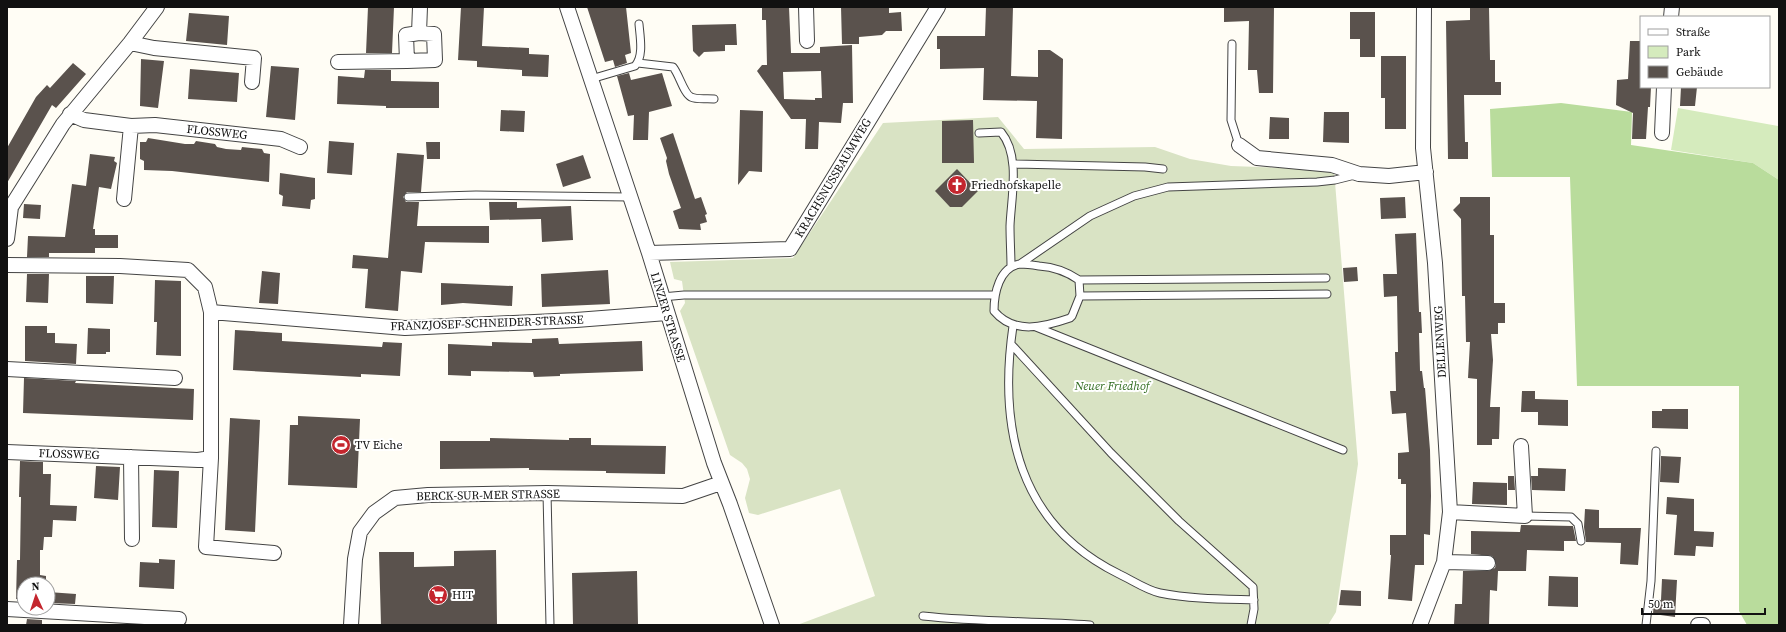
<svg xmlns="http://www.w3.org/2000/svg" width="1786" height="632" viewBox="0 0 1786 632" font-family="'Source Serif 4',serif">
<rect width="100%" height="100%" fill="#fffdf5"/>
<!-- green -->
<path fill="#d5ebbd" d="M1678 108 1778 126 1779 114V180L1753 163 1671 150Z"/>
<!-- forest -->
<path fill="#b9dc9c" d="M1561 103 1632 112 1631 145 1753 163 1779 180V625H1747L1739 611V386H1577L1570 177H1492L1490 109Z"/>
<!-- cemetery -->
<path fill="#d9e3c4" d="M998 117 1024 149 1155 147 1190 159 1231 166 1334 170 1358 464 1336 612 1328 625H797L875 596 840 489 758 515 749 513 745 498 750 479 747 469 742 463 730 455 680 311 685 303 682 281 674 279 670 262 793 258 883 123Z"/>
<!-- building -->
<path fill="#5a524d" fill-rule="evenodd" d="M368 7H394L392 53H366Z
M461 7H484L482 46 529 48V54L549 55 548 77 522 76V70L477 67V61L458 60Z
M587 7H626L631 53 625 55 627 63 615 67 613 60 605 62Z
M762 7H789L791 53H820V47L852 45 853 103H843L841 123 819 122 818 149H805L806 119H791L757 71 762 65H767L766 20H762ZM821 71 822 98H815V100L784 99 783 72Z
M841 7H889V13L901 12 902 31H886L882 35 859 37V44H842Z
M986 7H1013L1011 76 1038 77V50H1050L1063 59 1062 139 1036 138 1037 101 983 100 984 68 940 69V49H937V36H985Z
M1224 7H1274L1273 93H1259L1257 70H1248L1249 21 1224 22Z
M1470 7H1489L1490 60H1495V82H1501V95H1464L1465 142H1468V159H1448L1446 21 1470 20Z
M1350 12H1375V57H1360V39H1350Z
M189 13 229 16 227 45 186 41Z
M736 24 737 45H725V51L704 52 699 57 693 51 692 25Z
M1630 41H1641V87H1651L1650 107H1648L1646 139H1632L1633 113 1616 105 1617 80 1628 79Z
M1381 56H1406V129H1385V98H1381Z
M141 59 164 61 158 108 140 106Z
M73 63 86 74 56 108 52 105 7 183V148L36 97 47 85 50 88Z
M271 66 299 68 295 120 266 117Z
M190 69 239 73 237 102 188 99Z
M365 70H391V81L439 82V108H386V106L337 104 338 76 364 78Z
M629 73 631 80 662 73 672 106 649 112 648 140H633L634 115 628 116 617 76Z
M1681 87H1697L1695 106H1680Z
M501 110 525 111 524 132 500 131Z
M740 110 763 111 762 172 749 171 738 185Z
M1324 112H1349V143L1323 142Z
M1270 117 1289 118V139H1269Z
M973 120 974 163H942V121Z
M673 133 695 199 701 197 707 214 705 215 707 222 700 224 701 230 679 229 673 211 681 208 669 174 666 161 667 158 660 138Z
M148 138 185 144H194L196 141 215 144 217 147 226 149 241 150 242 147 262 149 264 153 270 154 269 182 172 171 144 170V161L140 159V142H146Z
M329 141 354 143 352 175 327 173Z
M426 142H440V159H427Z
M397 153 424 155 421 192H407L403 197 406 202H419L417 226H489V243L425 242 422 273 401 271 398 311 365 308 368 269 352 268 353 255 388 258Z
M90 154 115 157 114 161 117 163 111 189 99 187 93 229H95V235H118V248H95V253H49V257H27L28 236 65 237 72 184 86 186Z
M583 155 591 178 563 187 556 164Z
M957 169 978 191 962 207H950L935 191Z
M280 173 315 178V199L311 200 310 209 282 206 283 196 279 194Z
M1405 197 1406 218 1381 219 1380 198Z
M1460 197H1490V235H1494V303H1505V323H1498V334H1491L1493 360 1490 407H1500L1499 439H1492V445H1477V379L1468 378 1470 342H1466L1465 296H1462L1461 219 1453 210 1460 203Z
M489 202H517V208L571 206 573 240 542 242 541 219 490 220Z
M24 204 41 205 40 219 23 218Z
M1416 233 1419 312H1421L1422 333H1419L1420 371H1422L1424 388H1425L1430 450 1431 496 1430 535 1424 534V565H1415L1412 601 1388 599 1391 555H1390V535H1406V484H1401V479H1398V453L1409 452 1406 413 1392 414 1390 391H1396L1395 352H1398L1397 296 1384 297 1383 274H1397L1395 234Z
M1357 267 1358 281 1344 282 1343 268Z
M608 270 610 304 542 307 541 274Z
M262 271 280 273 278 304 259 303Z
M27 274H49L48 303 26 302Z
M86 276H114L113 304 86 303Z
M155 280 181 281V356L156 355 157 322H154Z
M441 283 513 286 512 306 463 303 441 305Z
M25 326H47V333H55V343L77 344 76 364 25 361Z
M88 328 110 329V352H106V354H87Z
M235 330 282 333V341L382 347 383 342 402 343 400 376 361 374V377L233 370Z
M558 338 559 344 642 341 643 371 560 374V376L534 377 533 372 471 371V376L448 375V344L492 346V342L532 343V339Z
M24 378 76 381 75 383 194 389 193 420 23 413Z
M1522 391H1535V399L1568 400V426L1538 425V412H1521Z
M1662 409H1688V429L1652 428V411H1662Z
M298 416 360 419 357 488 288 485 290 425H298Z
M230 418 260 420 255 532 225 530Z
M490 438 569 440V438H591V445L666 446 665 474 606 473V471L529 470V468L440 469V441H490Z
M1661 456 1681 457 1679 483 1660 482Z
M20 461 43 462V474H51L50 505 77 506 76 521 53 520 52 537H44L43 550H40V575L46 576V584H24V599H16L17 560H20L21 497H19Z
M96 466 120 467 118 500 94 498Z
M1538 468 1566 469 1565 491 1532 490 1531 476H1538Z
M154 470 179 471 177 528 152 527Z
M1508 476H1514L1515 490H1508Z
M1473 482 1507 483V505L1472 504Z
M1667 497 1694 499V531L1714 532 1713 547 1696 546 1695 556 1674 555 1677 515 1666 514Z
M1585 509 1599 510V528H1641L1638 565 1620 564 1621 543 1586 542 1584 527Z
M1521 525 1573 526 1576 541H1564V551L1527 550 1526 571H1498L1497 591 1490 590 1489 625H1454L1455 604H1462L1463 571H1488L1495 568 1496 564 1492 556 1471 554V531L1520 532Z
M496 550 497 625H381L379 552H414V567L454 566V551Z
M159 559 175 560 174 589 139 587 140 562 159 563Z
M637 571 638 625H573L572 573Z
M1549 576 1578 577V607L1548 606Z
M1662 579 1677 580 1675 617 1653 614 1654 599 1661 600Z
M1341 590 1361 591V606L1339 605Z
M48 592 76 594 75 604 48 603Z
M27 619 42 620V625H26Z"/>
<g fill="none" stroke-linecap="round" stroke-linejoin="round">
<!-- lane casing -->
<g stroke="#444" stroke-width="9">
<path id="lane" d="M1232 44 1231 120 1239 145
M638 63 673 67C679 74 684 94 691 97 697 100 707 98 714 99
M591 79 635 66C644 56 640 37 639 24
M979 133 1001 132C1021 156 1011 198 1010 226 1010 240 1011 254 1011 267
M1013 164 1145 167 1163 169
M408 197 476 195 630 197
M1020 264 1090 216 1134 196 1168 187 1317 182 1335 180 1355 175
M1079 280 1080 296 1072 316 1070 318C1044 327 1014 335 994 311 994 294 999 267 1020 264 1026 264 1033 265 1039 266 1054 267 1066 271 1079 280L1326 278
M1080 296 1327 294
M662 297 684 295H994
M1013 326C998 429 1019 525 1119 574 1132 580 1146 590 1160 593 1191 599 1222 599 1254 600
M1036 327 1343 450
M1011 344 1111 453 1179 521 1253 587 1254 609 1251 625
M547 493 550 625
M1525 516 1571 517 1578 524 1581 541
M923 616C979 622 1035 621 1090 625
M1646 625 1651 581 1656 451"/>
</g>
<!-- street casing -->
<g stroke="#444" stroke-width="16">
<path id="street" d="M567 7 649 253 714 463 730 504 772 625
M806 7 807 41
M1671 17 1672 7
M419 33 434 34 435 60 407 61 406 35Z
M419 33 420 7
M130 43 154 48 254 58 252 82
M338 62 407 61
M70 114 84 120 131 126 155 125 281 139 300 147
M1662 133 1664 87
M1239 145 1257 158 1332 165 1359 174 1389 176 1426 172
M124 199 131 126
M7 239 11 207 63 124 130 43 157 7
M649 253 790 249 938 7
M7 265 120 266 188 270 205 287 211 312V458L206 547 274 553
M211 312 405 328 576 320 667 313
M7 369 175 378
M7 452 198 460 211 458
M131 457 132 539
M1450 512 1525 516 1521 446
M1444 562 1488 563
M7 609 179 619
M351 625 355 559 360 532 374 513 395 498 428 495 547 493 683 496 721 483
M1420 625 1444 562 1450 512 1435 263 1423 148 1424 7
M1698 625H1703"/>
</g>
<!-- lane -->
<use href="#lane" stroke="#fff" stroke-width="7"/>
<!-- street -->
<use href="#street" stroke="#fff" stroke-width="14"/>
</g>
<!-- icons -->
<defs>
<g id="church-disc" transform="scale(1)"><circle r="9.5" fill="#c4262e" stroke="#fff"/><path d="M-1.2-6h2.4v3.5h3.3v2.4h-3.3V6h-2.4V-.1h-3.3v-2.4h3.3Z" fill="#fff"/></g>
<g id="stadium-disc" transform="scale(1)"><circle r="9.5" fill="#c4262e" stroke="#fff"/><path d="M0-5a6.5 5 0 1 0 0 10a6.5 5 0 1 0 0-10ZM-3.5-1.8h7v3.6h-7Z" fill="#fff"/></g>
<g id="supermarket-disc" transform="scale(1)"><circle r="9.5" fill="#c4262e" stroke="#fff"/><path d="M-6-5.5h2.5l.6 2H6L4.5 2H-2.5L-4.4-4H-6ZM-1.5 3.2a1.3 1.3 0 1 0 .1 0ZM3 3.2a1.3 1.3 0 1 0 .1 0Z" fill="#fff"/></g>
</defs>
<g fill-rule="evenodd">
<use href="#church-disc" x="957" y="185"/>
<use href="#stadium-disc" x="341" y="445"/>
<use href="#supermarket-disc" x="438" y="595"/>
</g>
<g text-anchor="middle" dominant-baseline="central" stroke-width="4" stroke-linejoin="round" paint-order="stroke">
<!-- street labels -->
<g font-size="12" fill="#111" stroke="#fff">
<text transform="translate(217 132) rotate(6)">FLOSSWEG</text>
<text transform="translate(833 178) rotate(-59)">KRACHSNUSSBAUMWEG</text>
<text transform="translate(668 317) rotate(73)">LINZER STRASSE</text>
<text transform="translate(487 323) rotate(-2)">FRANZJOSEF-SCHNEIDER-STRASSE</text>
<text transform="translate(1440 342) rotate(-93)">DELLENWEG</text>
<text transform="translate(69 454) rotate(2)">FLOSSWEG</text>
<text transform="translate(488 495) rotate(-1)">BERCK-SUR-MER STRASSE</text>
</g>
<!-- poi labels -->
<g font-size="12" fill="#111" stroke="#fff" text-anchor="start">
<text x="971" y="185">Friedhofskapelle</text>
<text x="355" y="445">TV Eiche</text>
<text x="452" y="595">HIT</text>
</g>
<!-- park labels -->
<g font-size="12" font-style="italic" fill="#2f6b1f" stroke="#fff">
<text x="1112" y="386">Neuer Friedhof</text>
</g>
</g>
<!-- border -->
<rect width="1786" height="632" fill="none" stroke="#111111" stroke-width="16"/>
<!-- legend -->
<rect x="1640" y="16" width="130" height="72" fill="#ffffff" stroke="#a0a0a0"/>
<rect x="1648" y="29" width="20" height="6" fill="#ffffff" stroke="#a0a0a0"/>
<text x="1676" y="36" font-size="12" fill="#111111">Straße</text>
<rect x="1648" y="46" width="20" height="12" fill="#d5ebbd" stroke="#a0a0a0"/>
<text x="1676" y="56" font-size="12" fill="#111111">Park</text>
<rect x="1648" y="66" width="20" height="12" fill="#5a524d" stroke="#a0a0a0"/>
<text x="1676" y="76" font-size="12" fill="#111111">Gebäude</text>
<!-- north arrow -->
<g transform="translate(36 596) rotate(357)"><circle r="19" fill="#ffffff" stroke="#a0a0a0"/>
<path d="M0-3L7 15L0 10L-7 15Z" fill="#c4262e"/>
<text y="-6" font-size="11" font-weight="bold" text-anchor="middle" fill="#111111">N</text>
</g>
<!-- scale -->
<path d="M1642 608v6h123v-6" fill="none" stroke="#111111" stroke-width="2"/>
<text x="1648" y="608" font-size="12" fill="#111111" stroke="#ffffff" stroke-width="3" paint-order="stroke">50 m</text>
</svg>
